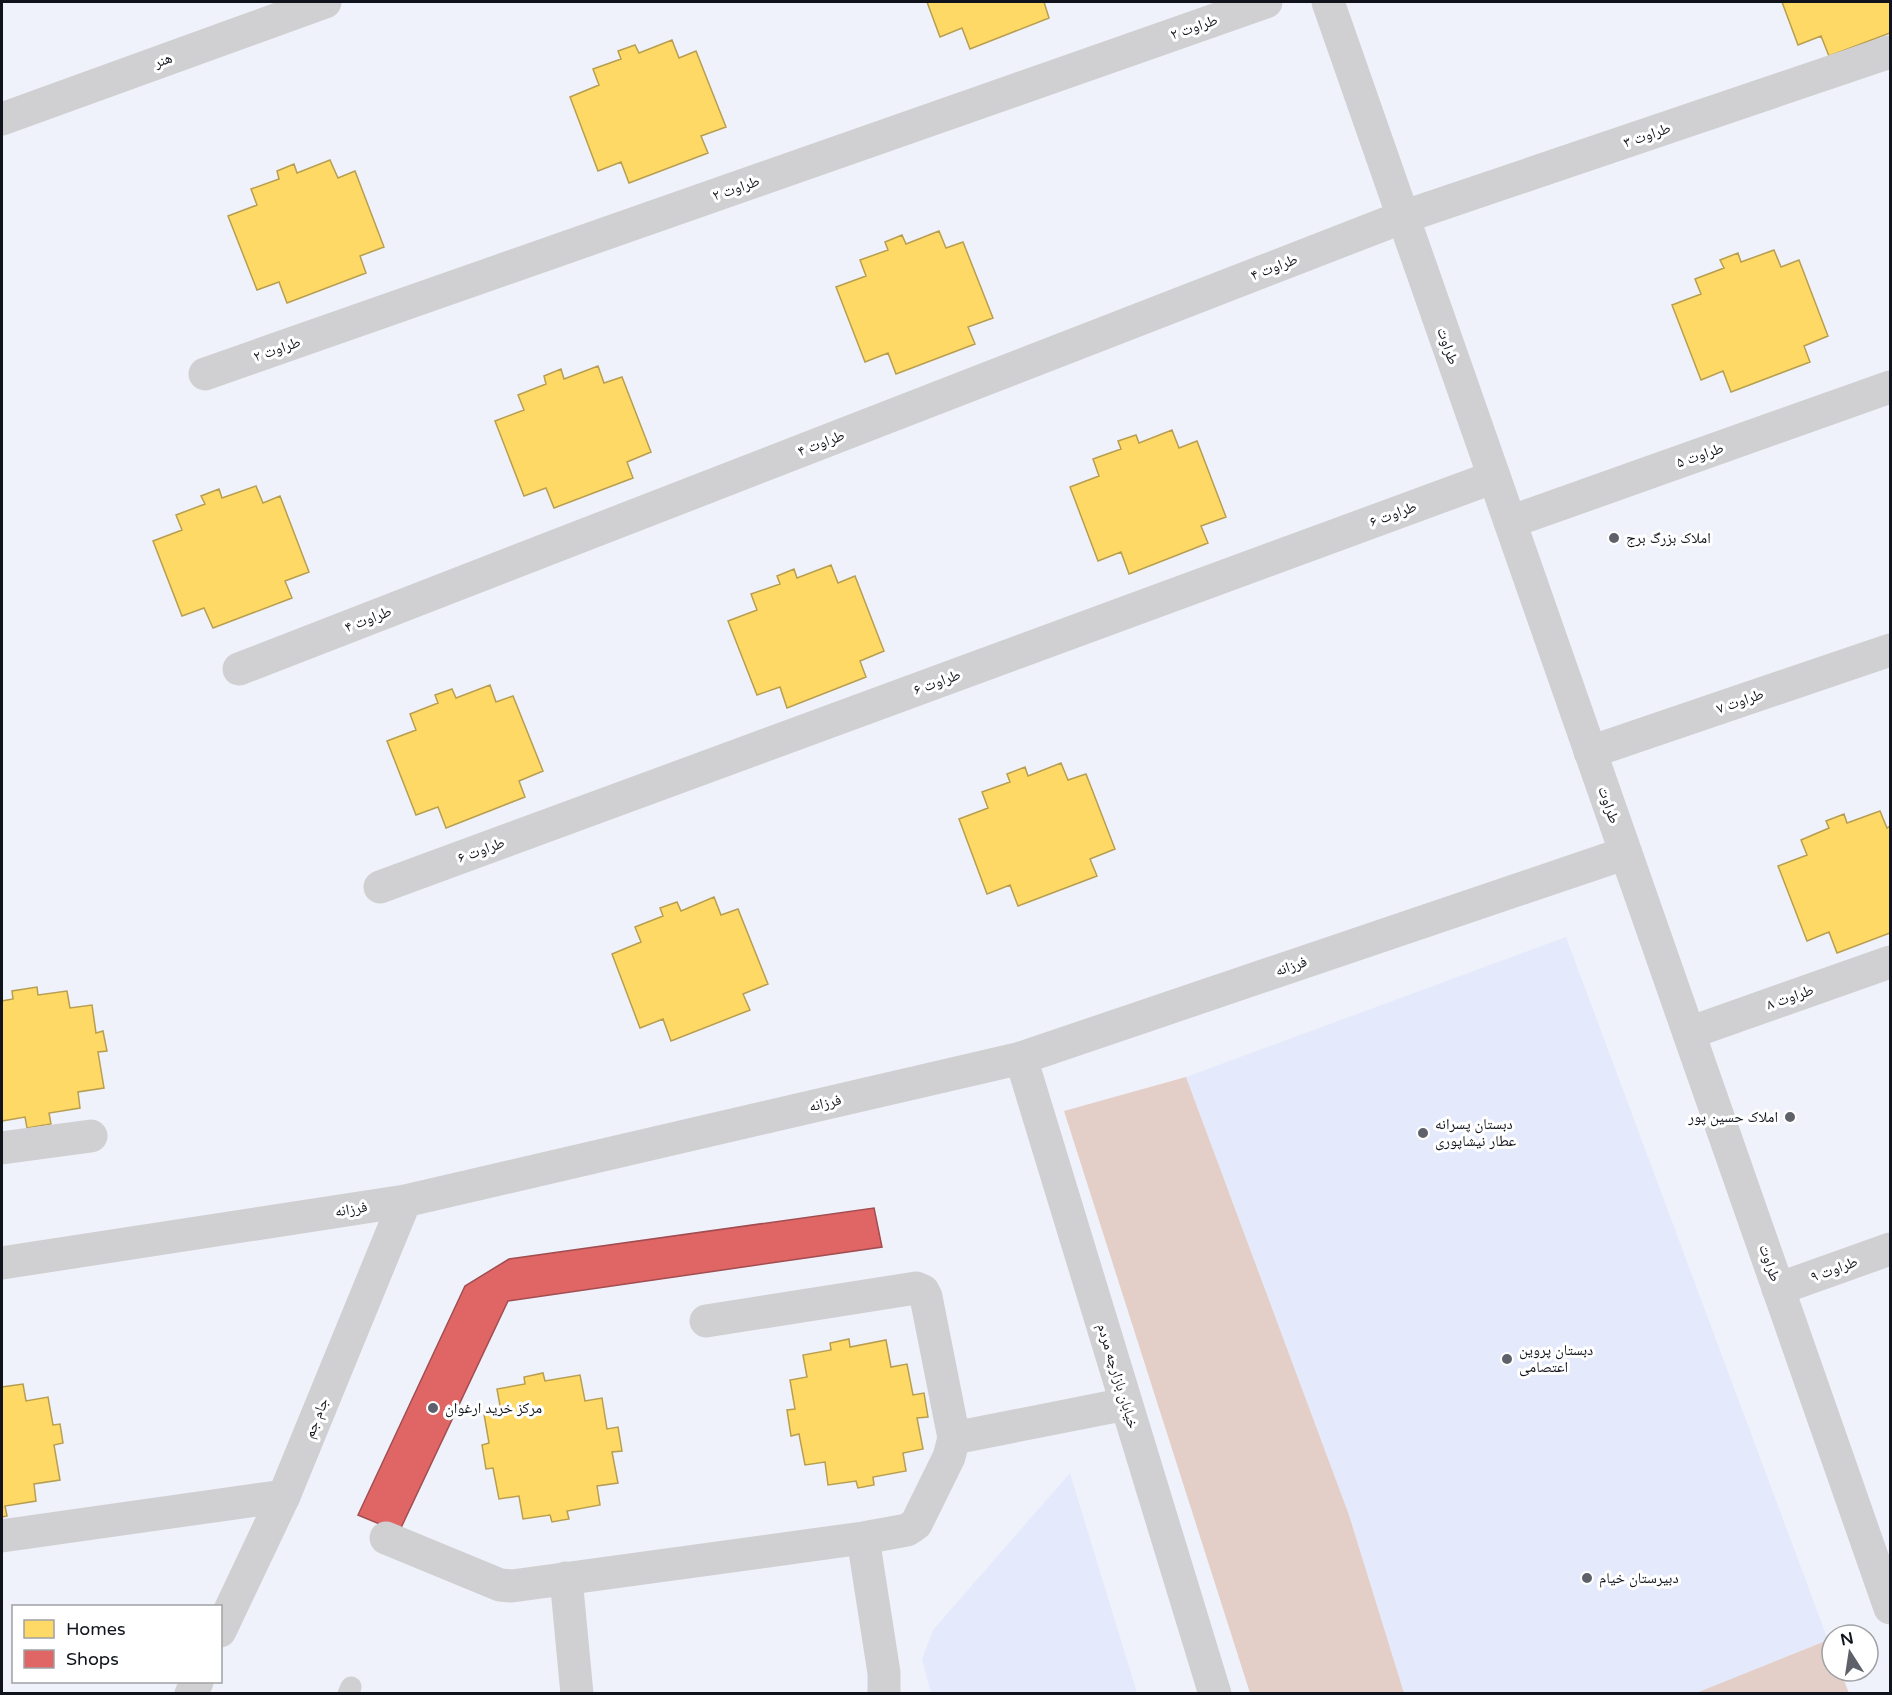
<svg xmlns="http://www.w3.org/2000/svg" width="1892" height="1695" viewBox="0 0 1892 1695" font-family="'Varela Round','Noto Naskh Arabic',sans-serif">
<rect width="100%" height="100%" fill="#eff2fa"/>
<!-- built -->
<path fill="#e4eafc" d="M1566 937 1828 1640 1696 1693H1404L1349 1515 1186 1077Z
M1070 1473 1137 1693H931L922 1659 933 1630Z"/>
<!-- green -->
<path fill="#e4cfc8" d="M1186 1077 1349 1515 1404 1693H1250L1064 1111Z
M1828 1640 1832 1650V1671H1840L1849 1693H1696Z"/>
<!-- homes -->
<path fill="#ffd966" stroke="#b79e50" stroke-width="1.5" d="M927 2H1044L1049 18 970 49 962 28 940 37Z
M1782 2H1890V33L1829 56 1821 36 1798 45Z
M672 40 679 58 696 51 726 127 701 136 708 153 629 183 621 162 598 171 570 97 599 85 593 69 621 59 618 51 635 45 639 53Z
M330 160 338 178 355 171 384 247 360 256 366 273 287 303 279 282 257 290 228 216 257 205 251 189 279 179 277 171 294 164 297 173Z
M939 231 946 248 963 242 993 318 968 327 975 344 896 374 888 353 865 362 836 287 866 276 860 260 888 250 885 242 902 235 906 244Z
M1774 250 1781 267 1799 260 1828 336 1804 346 1810 362 1731 392 1723 371 1701 380 1672 305 1701 294 1695 279 1724 268 1720 260 1738 253 1741 262Z
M598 366 604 383 622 377 651 452 627 462 633 478 554 508 546 488 524 496 495 421 524 410 518 395 546 384 544 376 561 369 564 379Z
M1172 430 1179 448 1197 441 1226 517 1201 526 1208 543 1129 574 1121 552 1098 561 1070 487 1099 476 1093 459 1121 449 1118 441 1136 435 1139 443Z
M256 486 263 503 280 496 309 572 285 581 292 598 213 628 204 608 182 616 153 541 182 530 176 515 205 504 201 496 219 489 222 498Z
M831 565 838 583 855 576 884 651 860 661 866 677 787 708 780 687 757 695 728 621 757 610 751 594 780 584 777 576 794 569 797 578Z
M490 685 496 702 513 696 543 771 519 781 525 797 446 828 438 807 416 815 387 741 416 730 410 714 438 703 435 695 452 689 456 698Z
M1061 763 1068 780 1086 774 1115 849 1090 859 1097 876 1018 906 1010 885 987 894 959 819 988 808 982 792 1010 782 1007 774 1025 767 1028 776Z
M1880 811 1887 828 1890 826V933L1837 953 1829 932 1807 941 1778 866 1807 855 1801 840 1829 828 1826 821 1844 814 1847 823Z
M714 897 721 915 738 909 768 984 743 994 750 1010 671 1041 663 1019 640 1028 612 954 641 942 635 927 663 916 660 908 677 902 681 911Z
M37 987 38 995 67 991 70 1008 92 1005 96 1033 103 1031 107 1051 98 1052 104 1088 78 1092 80 1108 49 1113 51 1124 27 1128 25 1117 2 1121V1001L13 999 12 991Z
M849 1339 850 1347 886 1340 891 1367 907 1364 913 1395 924 1393 928 1417 917 1418 923 1449 903 1453 906 1471 873 1477 874 1485 858 1488 856 1481 828 1485 825 1462 805 1465 799 1434 791 1436 787 1410 795 1409 790 1380 807 1377 803 1355 831 1350 830 1343Z
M543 1373 545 1381 580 1375 585 1401 602 1398 607 1429 618 1427 622 1451 612 1452 618 1483 597 1486 600 1505 567 1511 569 1519 552 1522 550 1515 523 1519 519 1496 499 1499 493 1468 486 1469 482 1445 489 1443 484 1414 501 1411 497 1389 525 1384 524 1377Z
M23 1384 26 1401 48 1397 53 1425 60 1424 63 1443 54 1445 60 1480 34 1484 36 1501 5 1506 7 1516 2 1517V1387Z"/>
<!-- shops -->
<path fill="#e06666" stroke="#a24d50" stroke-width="1.5" d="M874 1208 882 1247 508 1301 399 1532 358 1515 465 1286 509 1259Z"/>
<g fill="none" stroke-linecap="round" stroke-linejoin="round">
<!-- lane -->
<path stroke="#d0d0d2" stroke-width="21" d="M348 1694 351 1687"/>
<!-- street -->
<path stroke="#d0d0d2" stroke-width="33" d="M205 374 1266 2
M1510 522 1890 387
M239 669 1403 217 1890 52
M1590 752 1890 650
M380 887 1494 477
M1689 1033 1890 962
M1021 1058 1215 1694
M2 1148 91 1136
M1778 1289 1890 1249
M954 1438 1126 1404
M2 1536 284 1496
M386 1538 500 1585 512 1586 863 1538 907 1530 916 1524 949 1457 954 1438 926 1297 923 1291 916 1288 706 1321
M863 1538 884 1673V1694
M566 1578 577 1694"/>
<!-- secondary -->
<path stroke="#d0d0d2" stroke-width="33" d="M1328 2 1890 1608
M2 119 325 2
M2 1263 405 1201 1021 1058 1626 853
M220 1631 284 1496 405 1201
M191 1694 197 1682"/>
</g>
<!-- markers -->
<g fill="#5e6169" stroke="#fff" stroke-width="2">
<circle cx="1614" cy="538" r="6"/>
<circle cx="1790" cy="1117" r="6"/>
<circle cx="1423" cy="1133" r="6"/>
<circle cx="1507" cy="1359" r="6"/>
<circle cx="433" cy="1408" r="6"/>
<circle cx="1587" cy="1578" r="6"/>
</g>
<g text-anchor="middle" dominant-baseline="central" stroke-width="6" stroke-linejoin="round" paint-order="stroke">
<!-- street labels -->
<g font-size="15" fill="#10131b" stroke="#fff">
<text transform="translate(1194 27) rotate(-19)">طراوت ۲</text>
<text transform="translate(163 60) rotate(-20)">هنر</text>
<text transform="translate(1647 135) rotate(-19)">طراوت ۳</text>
<text transform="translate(736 188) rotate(-19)">طراوت ۲</text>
<text transform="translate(1274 267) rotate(-21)">طراوت ۴</text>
<text transform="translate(1448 346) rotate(71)">طراوت</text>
<text transform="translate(277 349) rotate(-19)">طراوت ۲</text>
<text transform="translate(821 443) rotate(-21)">طراوت ۴</text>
<text transform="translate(1700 455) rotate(-19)">طراوت ۵</text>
<text transform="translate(1393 514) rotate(-20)">طراوت ۶</text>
<text transform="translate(368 619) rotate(-21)">طراوت ۴</text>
<text transform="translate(937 682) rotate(-20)">طراوت ۶</text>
<text transform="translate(1740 701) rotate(-19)">طراوت ۷</text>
<text transform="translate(1609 805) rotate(71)">طراوت</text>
<text transform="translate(481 850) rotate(-20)">طراوت ۶</text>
<text transform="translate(1291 966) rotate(-19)">فرزانه</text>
<text transform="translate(1790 997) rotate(-19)">طراوت ۸</text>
<text transform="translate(825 1103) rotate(-13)">فرزانه</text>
<text transform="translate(351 1209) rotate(-9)">فرزانه</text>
<text transform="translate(1770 1263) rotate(71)">طراوت</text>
<text transform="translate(1834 1269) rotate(-20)">طراوت ۹</text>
<text transform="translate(1118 1376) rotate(73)">خیابان بازارچه مردم</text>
<text transform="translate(316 1418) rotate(-68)">جام جم</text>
</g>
<!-- poi labels -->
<g font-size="15" fill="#10131b" stroke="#fff" text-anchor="start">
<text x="1626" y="538">املاک بزرگ برج</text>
<text x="1778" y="1117" text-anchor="end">املاک حسین پور</text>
<text x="1435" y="1124">دبستان پسرانه<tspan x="1435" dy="17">عطار نیشاپوری</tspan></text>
<text x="1519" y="1350">دبستان پروین<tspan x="1519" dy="17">اعتصامی</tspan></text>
<text x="445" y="1408">مرکز خرید ارغوان</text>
<text x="1599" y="1578">دبیرستان خیام</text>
</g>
</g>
<!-- border -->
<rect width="1892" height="1695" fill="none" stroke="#10131b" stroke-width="6"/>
<!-- legend -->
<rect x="12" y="1605" width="210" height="78" fill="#ffffff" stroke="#9fa1a4" stroke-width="1.5"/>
<rect x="24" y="1620" width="30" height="18" fill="#ffd966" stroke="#9fa1a4" stroke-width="1.5"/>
<text x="66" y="1635" font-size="18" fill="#10131b">Homes</text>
<rect x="24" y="1650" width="30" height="18" fill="#e06666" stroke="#9fa1a4" stroke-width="1.5"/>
<text x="66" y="1665" font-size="18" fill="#10131b">Shops</text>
<!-- north arrow -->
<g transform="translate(1850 1653) rotate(348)"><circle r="28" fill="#ffffff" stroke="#9fa1a4" stroke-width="1.5"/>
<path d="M0-4.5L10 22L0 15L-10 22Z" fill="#5e6169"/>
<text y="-9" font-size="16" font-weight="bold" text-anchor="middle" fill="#10131b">N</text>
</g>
</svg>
